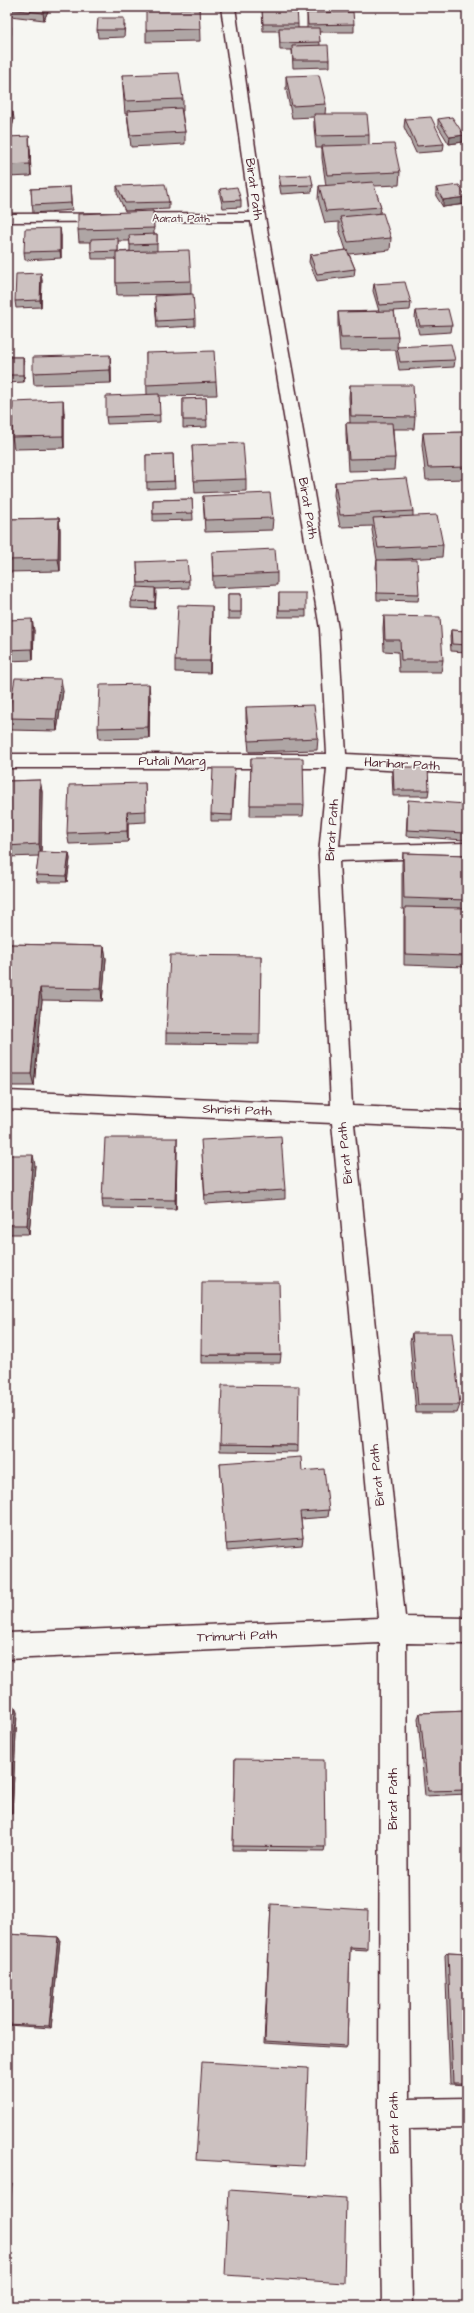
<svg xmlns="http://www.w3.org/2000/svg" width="474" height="2313" viewBox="0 0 474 2313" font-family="'Architects Daughter',sans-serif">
<rect width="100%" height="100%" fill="#f6f6f2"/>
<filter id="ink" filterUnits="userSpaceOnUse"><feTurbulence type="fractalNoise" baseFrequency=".025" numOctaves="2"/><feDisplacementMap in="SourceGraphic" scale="8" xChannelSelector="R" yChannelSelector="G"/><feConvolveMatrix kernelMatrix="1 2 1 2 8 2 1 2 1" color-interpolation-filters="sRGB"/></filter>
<g filter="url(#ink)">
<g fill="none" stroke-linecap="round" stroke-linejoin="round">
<!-- minor casing -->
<g stroke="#4a1f2b" stroke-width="3">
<path id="minor" d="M221 7H235L265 217 338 629 346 754 467 760V774L346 768 339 846 467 843V857L339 861 352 1106 467 1111V1129L354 1124 405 1617 467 1618V1644L406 1643 409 2099 467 2098V2128L409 2129 412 2306H382L379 2114 380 1643 7 1659V1633L379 1618 332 1123 7 1109V1091L331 1105 319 854 327 768H7V754H327L320 629 251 221 7 222V214L250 213Z"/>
</g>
<!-- minor -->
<use href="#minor" fill="#f6f6f2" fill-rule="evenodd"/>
</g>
<!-- wall -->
<path fill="#afa6a5" stroke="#4a1f2b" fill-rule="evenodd" d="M10 7H48V11L44 20 10 16 9 9Z
M199 8 200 41 146 42V30Z
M262 8 298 24V28H307V13L354 24V32H319L320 45 329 60V67L293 68 292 50H280L279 31H263Z
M125 25 124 37 98 38 97 30Z
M122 75 183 99V111H182L185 132V144L131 147 128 123 127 114H125Z
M286 76 326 104 325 114 369 135V144L400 172 399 185 374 186 381 207 380 213 391 238 390 250 349 254 355 269 354 276 317 281 309 262 310 255 346 250 339 229V222L325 223 318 199 319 186H326L322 158V148H316L314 127V117L292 118 286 89Z
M7 112 14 119 11 131H7Z
M405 119 444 144 443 151 416 153 404 127Z
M438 119 464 135 463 142 449 144 438 126Z
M7 137 30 148 31 176 7 177Z
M279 176 313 185 312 192 281 194 279 183Z
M467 178V189L466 186Z
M117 186 169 202V209L125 211 117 193Z
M70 187 72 210 33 213 31 189Z
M436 188 465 204 443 207 436 196Z
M220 189 241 200V207L223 208 220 196Z
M153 211 154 234H157V251L191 281V294L117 295 116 283V259H92L91 242H79L78 230ZM118 241H130V251L118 252Z
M61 235V258L25 260 24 252Z
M42 280 41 307 16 308 15 301Z
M374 284 411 303 410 310 394 311 398 337 397 347 455 360 454 367 399 370 396 354V350L340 351 338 324V312L379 311 373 291Z
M155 303 195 319V326L157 328Z
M416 311 452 325 451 332 419 334 415 318Z
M146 353 216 382 217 395 159 396 160 422 107 424 106 417 147 395Z
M7 357H23L24 364V382L7 383Z
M111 367V383L34 385 33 373Z
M350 385 415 417 414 429H393L395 458 394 470 348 471 346 435V423H350L349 397Z
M206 398 207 427 183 428V399Z
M64 412V448L14 449 12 437Z
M467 432V479L426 480 422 445 423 433Z
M192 445 246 479V491L195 493Z
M173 454 175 488 147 489 146 455Z
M335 482 413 511V516L443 545 442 557 386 560 419 594 418 601 377 600 376 567 377 560 372 530 373 526 340 527 334 495Z
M203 496 273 518 272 530 205 532Z
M192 499 193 520 153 521V500Z
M59 518 60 530V571L7 572V519Z
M212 552 277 573V585L213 588Z
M137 562 189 581V588L156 589 155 609 131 608V601L138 588Z
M279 593 306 610V617H278Z
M228 594H241V619H228Z
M384 616 443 660 441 672H399L398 652 384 651 383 628Z
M212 618 210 673 175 672V661Z
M7 620 34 630 33 660 7 661Z
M451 630 467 631V652L451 651 450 637Z
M63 691 57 731 10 730 8 718Z
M150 696 149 738 99 739 98 728Z
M246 707 318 738 317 750 249 752 246 719Z
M251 758 304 805 303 816H250Z
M393 767 429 790 428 796H393L392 774Z
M235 775 232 821H211V814Z
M40 780 42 792 41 852 69 853 70 859 67 882H37L36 875 39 856 7 857V781Z
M145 783 146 822 128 823V842L69 844 67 833Z
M408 800 465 833 464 840 406 836Z
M403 853 467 855V967L404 965V917L405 909H402V864Z
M7 944 104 946 106 959 102 1001 42 1000 34 1086H7Z
M261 956 259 1044 166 1043V1033Z
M177 1148 176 1209 103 1208 102 1199Z
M202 1150 285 1190V1199L205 1204Z
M7 1155 35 1165 29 1234H7Z
M412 1333 460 1405 457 1413H416L410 1342Z
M201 1355H281L280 1363H201Z
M220 1444 298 1445V1452L220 1451Z
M220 1463 302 1471 329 1510 328 1517 301 1519 303 1538 302 1545 227 1551Z
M7 1707 17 1712 12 1814H7Z
M467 1711V1794L425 1796 418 1718 420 1713Z
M235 1759 325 1847 324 1851 233 1850Z
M271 1907 367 1948 366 1950 350 1949 347 2046 346 2048 264 2043Z
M7 1934 58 1937 60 1940 51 2028 7 2025Z
M448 1952 467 1953V2085L450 2084 445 1955Z"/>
<!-- shaded-wall -->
<path fill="#8f8786" stroke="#4a1f2b" d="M46 7H48V11L44 20 43 13Z
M11 27V34L7 43V34Z
M13 112 14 119 11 131 10 124Z
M464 135 463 142 449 144 450 137Z
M29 136 30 148 31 176 30 164Z
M466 197 465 204 443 207V200Z
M60 228 61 235V258L60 251Z
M8 263 9 271 8 291 7 283Z
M41 273 42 280 41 307 40 300Z
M110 355 111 367V383L110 370Z
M23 357 24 364V382L23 375Z
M63 400 64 412V448L63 436Z
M59 518 60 530V571L58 559Z
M155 588 156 595 155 609Z
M212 606V618L210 673V661Z
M32 619 34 630 33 660 32 649Z
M61 679 63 691 57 731 56 719Z
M149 684 150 696 149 738 148 727Z
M40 780 42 792 41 855 39 844Z
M127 812 128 823V842L127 831Z
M69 853 70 859 67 882 66 876Z
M104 946 106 959 102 1001 101 989Z
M40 988 42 1000 34 1086 31 1074Z
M177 1138V1148L176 1209 175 1200Z
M33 1155 35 1165 29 1234 27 1225Z
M15 1707 17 1712 12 1814 10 1810Z
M58 1937 60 1940 51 2028 49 2026Z
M9 2183H12L7 2230V2203Z"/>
<!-- building -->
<path fill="#ccc1c0" stroke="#4a1f2b" d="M10 7H46L43 13 9 9Z
M199 8 200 29 146 30V9Z
M262 8H297L298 24H263Z
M353 12 354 24 308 25 307 13Z
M98 18H124V30H97Z
M7 26 11 27 7 34Z
M279 28H319L320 42 280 43Z
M328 45 329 60H293L292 46Z
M179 73 183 99 125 101 122 75Z
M319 75 326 104 292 106 286 76Z
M181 108 185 132 130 135 127 111Z
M7 112H13L10 124 7 123Z
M314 114H367L369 135 316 136Z
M431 117 444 144 417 146 405 119Z
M452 117 464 135 450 137 438 119Z
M29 136 30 164 7 165V137Z
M394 144 400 172 327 175 322 146Z
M311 175 313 185 281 186 279 176Z
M373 182 381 207 326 211 319 186Z
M165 184 169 202 125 203 117 186Z
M459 185 466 197 443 200 436 188Z
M70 187 71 203 32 205 31 189Z
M237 187 241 200 223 201 220 189Z
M153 211 154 228 78 230V214Z
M383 213 391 238 348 242 340 217Z
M60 228V251L24 252 25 229Z
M157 234V244L130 245 129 235Z
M118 238V251L91 252V239Z
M189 250 191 281 116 283V252Z
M347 250 355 269 317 274 310 255Z
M7 263H8L7 283Z
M41 273 40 300 15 301 16 274Z
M405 282 411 303 379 305 374 284Z
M193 294 195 319 157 321 155 296Z
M448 309 452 325 420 326 416 311Z
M394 311 398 337 341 338 338 312Z
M451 344 455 360 400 362 397 347Z
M214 351 216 382 146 385V353Z
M110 355V370L33 373V357Z
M7 357H23V375H7Z
M350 385H413L415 417 351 416Z
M159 394 160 415 106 417V396Z
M206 398 207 420H183V399Z
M63 400V436L12 437 13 402Z
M346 423H392L395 458 349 459Z
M467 432V467L428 468 423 433Z
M243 443 246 479 194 481 192 445Z
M173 454 174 481 146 482V455Z
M407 478 413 511 340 515 335 482Z
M270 493 273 518 205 520 203 496Z
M192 499 193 513 153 514V500Z
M437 515 443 545 378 548 373 518Z
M59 518 58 559 7 560V519Z
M275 549 277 573 213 576 212 552Z
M187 560 189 581 138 583 137 562Z
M377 560H417L419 594 377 593Z
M137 587 155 588V602L131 601Z
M279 593H306V610H279Z
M228 594H241V612H228Z
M178 605 212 606 210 661H175Z
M384 616 440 617 443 660H401L400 640H385Z
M32 619V649L7 650V620Z
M451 630 467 631V645L452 644Z
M15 678 61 679 56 719 8 718Z
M149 684 148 727 98 728 100 685Z
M314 705 318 738 249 741 246 707Z
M251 758H303L304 805H250Z
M393 767H428L429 790H394Z
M213 768H235L232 815 211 814Z
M40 780 39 844 7 846V781Z
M145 783 146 811 127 812V831L67 833 69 785Z
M408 800 466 804 465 833 407 830Z
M39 852 69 853 66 876 36 875Z
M403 853 467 855V900L404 898Z
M405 907 467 908V956L405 954Z
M7 944 104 946 101 989 40 988 31 1074H7Z
M170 955 261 956 260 1034 166 1033Z
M281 1136 285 1190 205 1195 201 1140Z
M105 1138H177L175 1200 102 1199Z
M7 1155H33L27 1225H7Z
M202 1282H279L281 1355H201Z
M412 1333H452L460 1405H418Z
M222 1385 299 1386 298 1445 220 1444Z
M301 1457 302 1471 324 1469 329 1510 300 1512 303 1538 226 1544 220 1463Z
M7 1707H15L10 1810H7Z
M467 1711V1790L428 1791 420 1713Z
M235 1759 324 1760 325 1847 233 1846Z
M271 1904 368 1910 367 1948 350 1947 347 2046 265 2041Z
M7 1934 58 1937 49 2026 7 2024Z
M448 1952 467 1953V2083H453Z
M202 2062 308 2068 304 2166 196 2160Z
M7 2183H9L7 2203Z
M229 2190 346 2198 344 2283 225 2275Z"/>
</g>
<g text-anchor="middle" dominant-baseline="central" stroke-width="3.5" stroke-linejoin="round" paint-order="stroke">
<!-- far-street labels -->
<g font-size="11" fill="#4a1f2b" stroke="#f6f6f2">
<text x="181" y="218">Aarati Path</text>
</g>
<!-- street labels -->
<g font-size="13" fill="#4a1f2b" stroke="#f6f6f2">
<text transform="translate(254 189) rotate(82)">Birat Path</text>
<text transform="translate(308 508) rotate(80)">Birat Path</text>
<text x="172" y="761">Putali Marg</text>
<text transform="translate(402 764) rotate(3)">Harihar Path</text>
<text transform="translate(332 830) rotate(-86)">Birat Path</text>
<text transform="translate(237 1110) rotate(2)">Shristi Path</text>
<text transform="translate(345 1153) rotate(-96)">Birat Path</text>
<text transform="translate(377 1475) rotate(-96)">Birat Path</text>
<text transform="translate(237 1636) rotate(-2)">Trimurti Path</text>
<text transform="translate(393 1799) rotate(-90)">Birat Path</text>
<text transform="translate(394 2123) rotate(-91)">Birat Path</text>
</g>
</g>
<!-- margin -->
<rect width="474" height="2313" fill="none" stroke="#f6f6f2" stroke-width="24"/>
<rect x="12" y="12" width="450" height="2289" fill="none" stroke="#4a1f2b" stroke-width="1.5" filter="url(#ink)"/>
</svg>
